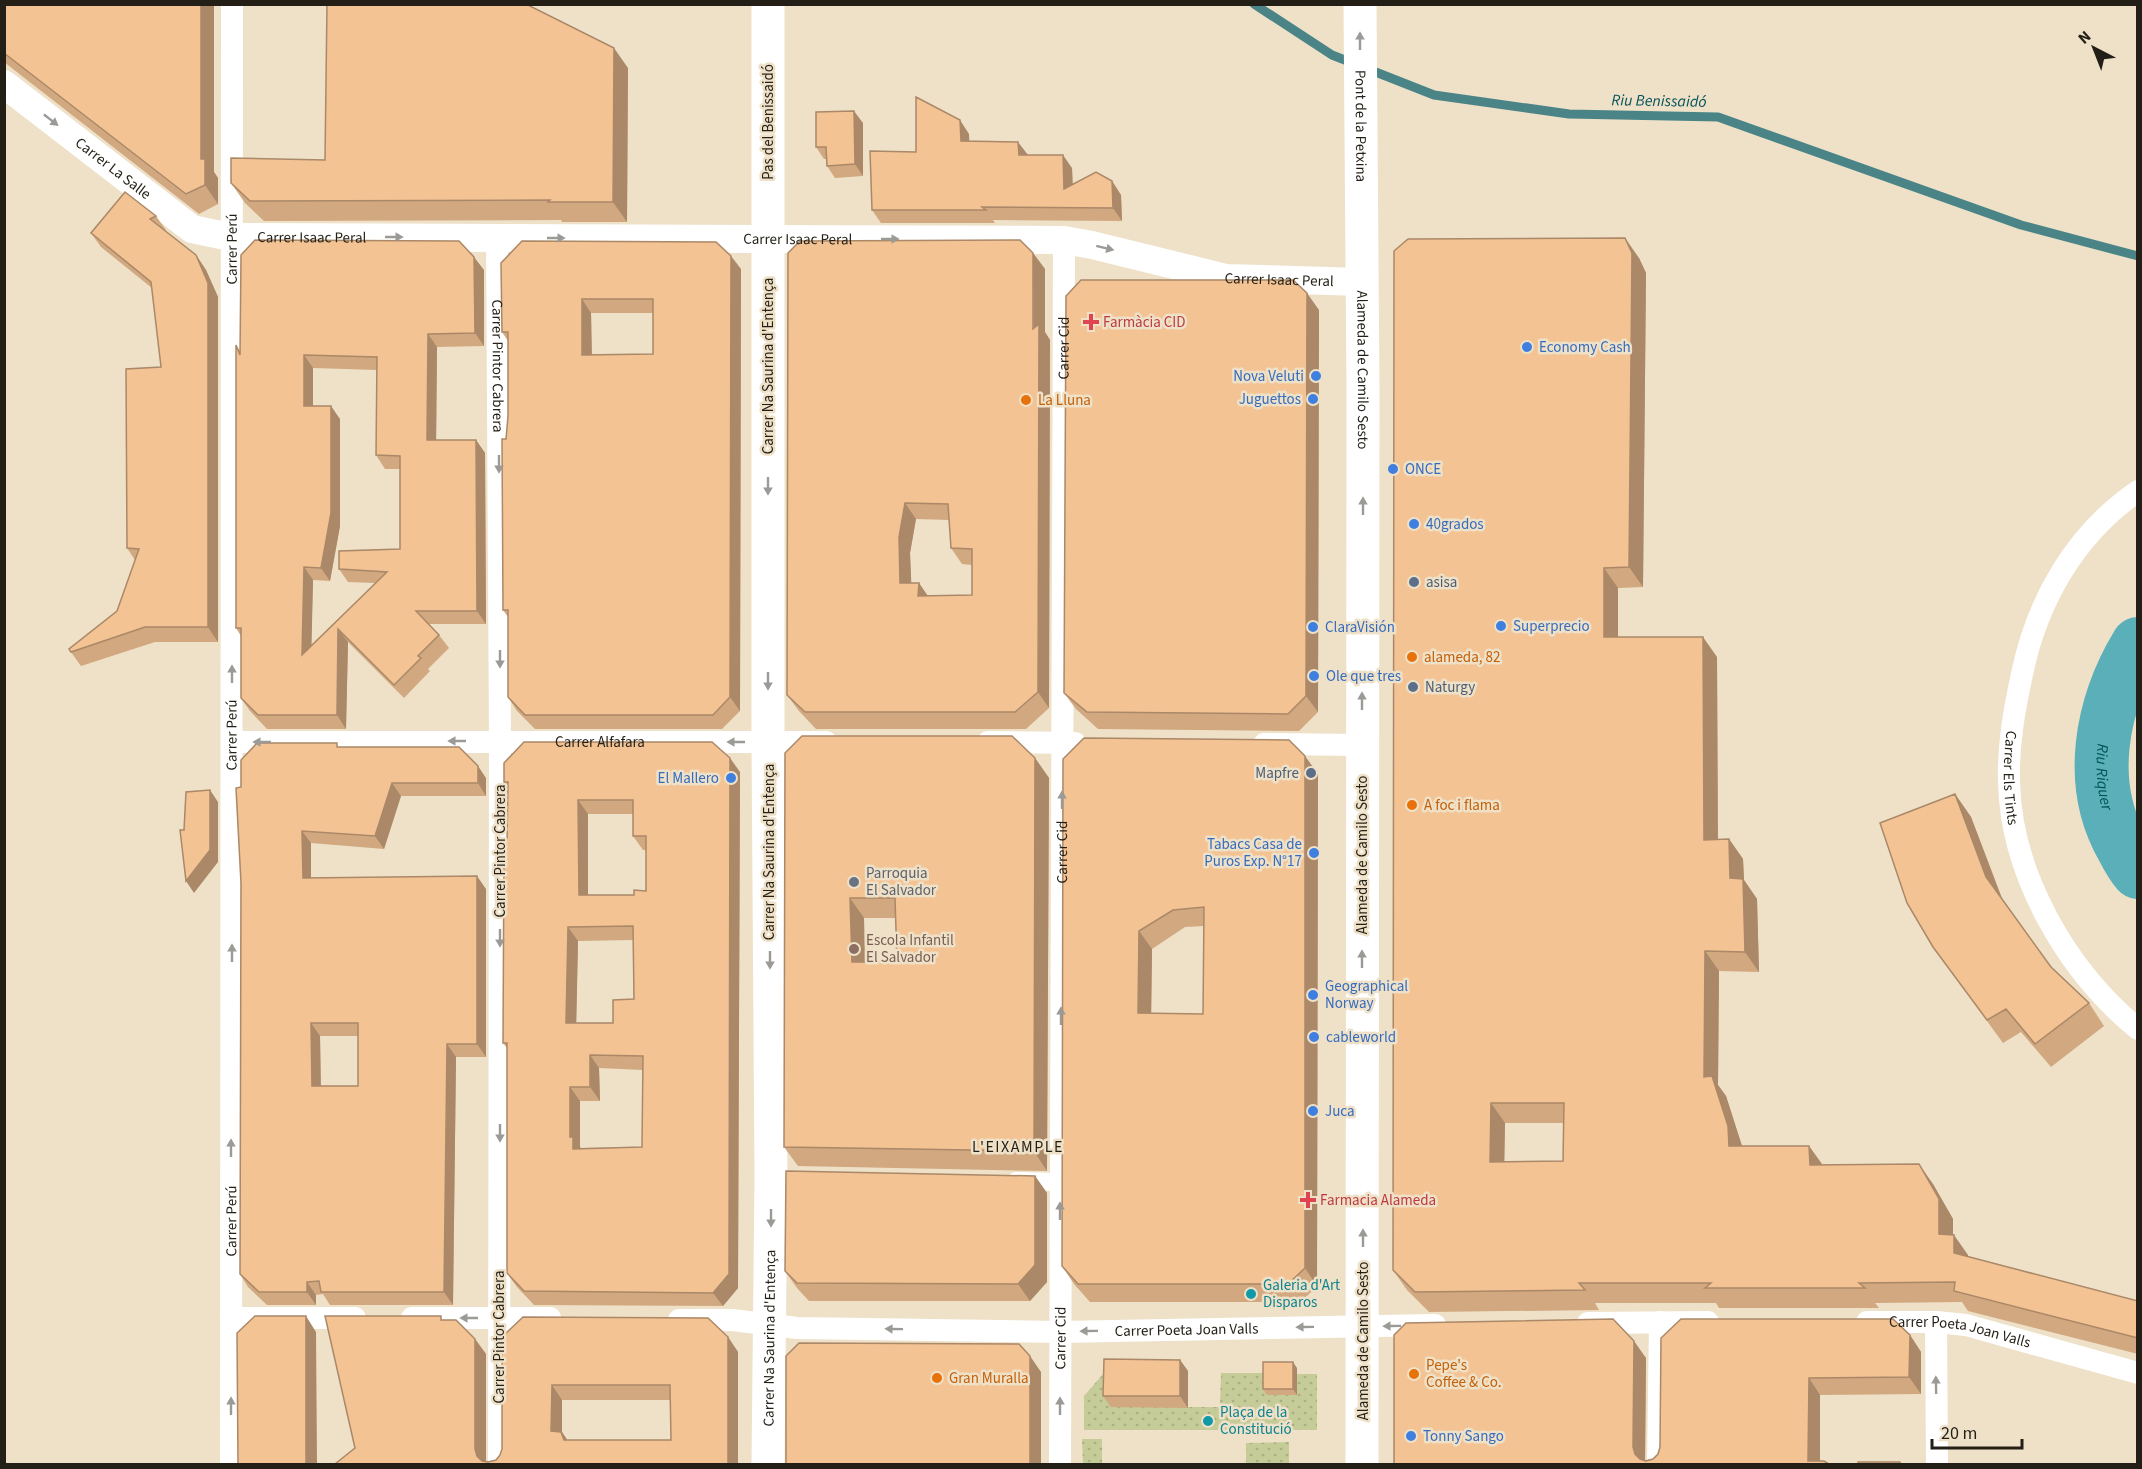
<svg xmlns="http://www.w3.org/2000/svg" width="2142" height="1469" viewBox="0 0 2142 1469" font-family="'Source Sans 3',sans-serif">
<defs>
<pattern id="garden-dots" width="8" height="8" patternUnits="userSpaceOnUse" patternTransform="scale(1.5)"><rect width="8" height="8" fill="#c5cc98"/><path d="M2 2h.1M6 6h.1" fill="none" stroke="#a9af82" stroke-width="1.8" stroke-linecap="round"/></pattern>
</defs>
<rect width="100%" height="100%" fill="#eee1c8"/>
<!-- garden -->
<path fill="url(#garden-dots)" d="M1104 1373 1112 1407H1220L1221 1373H1267L1296 1395 1297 1374H1317V1430H1084V1396Z
M1082 1439H1102V1464H1083Z
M1289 1442V1464H1246V1443Z"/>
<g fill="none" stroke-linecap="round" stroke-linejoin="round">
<!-- stream -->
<path stroke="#4a8487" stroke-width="9" d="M1254 4 1332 55 1355 64
M1368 69 1434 95 1569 114 1718 117 2021 225 2138 256"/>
<!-- river -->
<path stroke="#5aafb8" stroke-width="54" id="s1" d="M2138 644C2101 705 2086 784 2123 848 2127 856 2132 865 2138 872"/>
<!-- pedestrian -->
<path stroke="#fff" stroke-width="18" d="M1016 1181 1060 1182"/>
<!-- minor -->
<g stroke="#fff" stroke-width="22">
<path id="s2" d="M497 238 500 741 499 1464"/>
<path id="s3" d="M2138 491C2075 534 2037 601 2022 674 2014 711 2008 745 2009 782 2011 875 2067 971 2138 1029"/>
<path id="s4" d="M232 742H826"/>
<path d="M988 742 1075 743"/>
<path d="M1264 744 1362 745"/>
<path d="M231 1318H355"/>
<path d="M412 1318H550"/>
<path id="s5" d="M679 1320H732L797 1328 1060 1332 1435 1325"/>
<path id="s6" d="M1867 1322H1936L1966 1325 2138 1373"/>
<path d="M1936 1322 1937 1464"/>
<path d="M1588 1323 1708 1322"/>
<path id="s7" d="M231 1464 232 4"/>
<path id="s8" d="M1060 1464 1064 240"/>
<path d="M1658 1464 1660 1322"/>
</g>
<!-- tertiary -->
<path stroke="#fff" stroke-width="28" id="s9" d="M4 84 192 229 230 237 1064 240 1092 245 1226 278 1362 282"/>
<!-- primary -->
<g stroke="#fff" stroke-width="33">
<path id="s10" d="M1360 4 1363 389 1362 1464"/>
<path id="s11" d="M768 1464 771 1177 768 742V4"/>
</g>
</g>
<!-- wall -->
<path fill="#d1a87f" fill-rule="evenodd" d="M4 4H214V172L218 178V204L199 214 4 62Z
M628 68 627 222H562L561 220 264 221 245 203 231 183 325 160Z
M863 123V176L835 178 827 166V159H824L816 147Z
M969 134V141L1028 155 1072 168 1073 185 1112 181 1121 195 1122 221 993 220 995 223H881L872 210 916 152Z
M156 216 166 230 165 231 196 255 206 270 218 297V642H155L81 666 71 652 117 611 135 560 127 548 161 367 152 288 101 247 91 233Z
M1033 253 1045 269V332L1050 340 1049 708 1026 729H816L799 711 787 695ZM916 519 949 520 951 548 962 564 972 565V595L928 596 911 583 910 553Z
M1639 258 1646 273 1643 587 1618 588V637L1717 657 1718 840 1729 839 1743 859 1744 880 1757 899 1759 972 1719 971 1718 1085 1726 1096 1742 1146H1809L1823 1165 1933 1184 1953 1219V1235L1968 1256 2138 1301V1354L1968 1311 1962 1302 1875 1303 1879 1308H1719L1716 1303H1595L1599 1310 1429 1312 1407 1290 1393 1270ZM1505 1123H1564L1563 1161 1504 1162Z
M501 263 741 269 740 711 722 729H535L517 711 508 697V617L503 610 506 439 508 416V341L502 332ZM591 313H653V354L592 355Z
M484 270V346L437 347 436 440H476L485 453 486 624H429L439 635 449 648 428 669 430 671 404 698 348 642 346 729H267L250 711 241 698V636L236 628V345L240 351ZM313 368 377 370 376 455 385 469H400V549L339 569 348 582 375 583 311 645 313 580 330 581 340 526V419L313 406Z
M1319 310 1318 712 1299 731 1098 729 1076 709 1064 693Z
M339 747 486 778V796H401L384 849 311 843V878L486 889V1057H456L453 1305H330L323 1294 316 1295V1305H267L248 1287 240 1274 241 787ZM320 1036H358V1086H321Z
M785 753 1035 758 1049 778 1047 1171 798 1166 784 1147ZM864 918H896L897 962H865Z
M1063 759 1318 774 1317 1286 1301 1302H1090L1074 1284 1062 1266ZM1204 926 1203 1014 1151 1013 1152 949 1185 927Z
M740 772 738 1288 723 1306 534 1305 517 1287 507 1273V1048L503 1043 508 788 504 782ZM588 814H633V836L643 850H646V891L634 895H588ZM633 940 634 999 613 1023H576L578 941ZM599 1068 643 1070 642 1147 581 1148 580 1147V1101H600Z
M1955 794 1971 817 2002 898 2051 967 2089 1003 2104 1026 2051 1067 2021 1032 2003 1043 1933 947Z
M1035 1176 1047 1193V1282L1030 1301H809L797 1288 785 1271Z
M444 1320 475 1339 486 1354V1462H488L496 1460 500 1455 502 1449V1337H728L738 1352V1464H335L355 1448ZM562 1400H670L671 1440H567L562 1432Z
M1910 1335 1921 1352V1394L1820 1395V1461L1394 1464 1646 1358 1645 1460 1653 1459 1658 1454 1660 1447 1661 1338Z
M1180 1360 1188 1371V1408L1111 1407 1103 1396Z
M1297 1368V1395H1267L1263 1389Z"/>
<!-- shaded-wall -->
<path fill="#aa8868" d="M201 4H214V172L218 178V204L205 185 201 159Z
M614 48 628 68 627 222 613 202Z
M854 111 863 123V176L855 164Z
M960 120 969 134 970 154 961 141Z
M1018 142 1028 155H1019Z
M1063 155 1072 168 1073 203 1064 189Z
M1112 181 1121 195 1122 221 1113 208Z
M1625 238 1639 258 1646 273 1643 587 1629 567Z
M1033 253 1045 269V332L1050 340 1049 708 1038 692Z
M196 255 206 270 218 297V642L208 627Z
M731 256 741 269 740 711 730 697Z
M474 257 484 270V346L475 333Z
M1307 293 1319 310 1318 712 1306 696Z
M582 299 591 313 592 369 582 355Z
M428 334 437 347 436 453 427 440Z
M304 355 313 368V419L304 406Z
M331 406 340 419V526L330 581 321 568Z
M476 440 485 453 486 624 477 611Z
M905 503 916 519 910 553 912 599 900 583 899 537Z
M304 567 313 580 311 668 302 655Z
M1604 568 1618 588V657L1604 637Z
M919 583 930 599 918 596Z
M338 629 348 642 346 729 337 715Z
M1703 637 1717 657 1718 860 1704 840Z
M1305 756 1318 774 1317 1286 1305 1268Z
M730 758 740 772 738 1288 723 1306 713 1293Z
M1035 758 1049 778 1047 1171 1034 1151Z
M478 766 486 778V796L478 783Z
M392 783 401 796 384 849 375 836Z
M210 790 218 802V862L194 893 186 881Z
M1955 794 1971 817 2002 899 1986 877Z
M578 800 588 814V909L579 895Z
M302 831 311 843V891L303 878Z
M1729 839 1743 859 1744 880 1757 899 1759 972 1745 952 1730 878Z
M477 876 486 889V1057L477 1044Z
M850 898 864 918 865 981 852 962Z
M568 927 578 941 576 1037 566 1023Z
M1139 931 1152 949 1151 1031 1138 1013Z
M1705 951 1719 971 1718 1085 1726 1096 1742 1146H1729L1704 1077Z
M311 1023 320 1036 321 1099 312 1086Z
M447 1044 456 1057 453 1305 444 1292Z
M590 1055 599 1068 600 1101 590 1087Z
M570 1087 580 1101V1147L583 1151 573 1149 570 1137Z
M1491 1103 1505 1123 1504 1182 1490 1162Z
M1809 1146 1823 1166 1810 1165Z
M1919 1164 1933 1184 1953 1219V1254L1939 1234Z
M1035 1176 1047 1193V1282L1030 1301 1018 1284Z
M1954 1235 1968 1255V1273L1954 1253Z
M307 1282 316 1295V1305L307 1292Z
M306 1316 316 1332 317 1464H306Z
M1910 1335 1921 1352V1394L1909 1377Z
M728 1337 738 1352V1464H728Z
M475 1339 486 1354V1464L477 1456 475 1449Z
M1634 1341 1646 1358 1645 1464 1635 1454 1633 1447Z
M1030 1356 1041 1372V1464H1030Z
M1180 1360 1188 1371V1408L1180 1396Z
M1293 1362 1297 1368V1395L1293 1389Z
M1809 1378 1820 1395V1464L1808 1461Z
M552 1385 562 1400V1432L572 1447 551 1431Z"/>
<!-- building -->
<path fill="#f3c394" stroke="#aa8868" stroke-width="1.5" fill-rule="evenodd" d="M4 4H201V159H205V185L186 194 4 53Z
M327 4H526L614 48 613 202H548L550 200 250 201 231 183V158L325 160Z
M916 97 960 120 961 141 1018 142 1019 155H1063L1064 189 1096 172 1112 181 1113 208 982 207 986 210H872L870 151 916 152Z
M854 111 855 164 827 166 826 147H816V112Z
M125 192 156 216 150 219 196 255 208 283V627H145L71 652 69 649 117 611 139 549 127 548 126 369 161 367 151 282 91 233Z
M1625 238 1632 253 1629 567 1604 568V637H1703L1704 840 1729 839 1730 878 1743 879 1745 952 1705 951 1704 1077 1712 1076 1728 1126 1729 1146H1809L1810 1165 1919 1164 1939 1199V1234L1954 1235V1253L2138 1301V1338L1954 1291 1955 1282 1859 1283 1865 1288H1705L1711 1283H1579L1585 1290 1415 1292 1393 1270 1394 251 1408 239ZM1491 1103H1564L1563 1161 1490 1162Z
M255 240 459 241 474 257 475 333 428 334 427 440H476L477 611H416L439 635 418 656 421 658 394 685 338 629 337 715H258L241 698V628H236V345L240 355 241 255ZM304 355 377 357 376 455 400 456V549L339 551V569L387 572 302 655 304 567 321 568 331 513V406H304Z
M1020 240 1033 253V329L1039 324 1038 692 1015 712H805L787 695 788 253 800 241ZM905 503 948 504 951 548 972 549V595L918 596 919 583H900L899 537Z
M522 241 716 242 731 256 730 697 713 715H525L508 697V610H503L502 439H506L508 416V332H502L501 263ZM582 299H653V354L582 355Z
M1081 280H1293L1307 293 1306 696 1288 714 1087 712 1064 693 1066 296Z
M802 736H1012L1035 758 1034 1151 784 1147 785 753ZM850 898H895L897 962H852Z
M1084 738 1289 740 1305 756V1268L1288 1284H1078L1062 1266 1063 759ZM1204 907 1203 1014 1138 1013 1139 931 1173 910Z
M524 742H712L730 758 729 1274 713 1293 524 1291 507 1273V1043H503L504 840H507L508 782H504V763ZM578 800H633V836H646V891L634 890V895H579ZM633 926 634 999 613 1000V1023H566L568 927ZM590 1055 643 1056 642 1147 573 1149V1137H570V1087H590Z
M257 743H337V747H459L478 766V783H392L375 836 302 831 303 878 477 876V1044H447L444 1292H321L319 1281 307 1282V1292H259L240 1274 241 883 236 788 241 787V760ZM311 1023H358V1086H312Z
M210 790V850L186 881 180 830H184L186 792Z
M1955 794 1986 877 2051 967 2089 1003 2035 1044 2006 1009 1987 1020 1933 947 1907 903 1880 823Z
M786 1171 1035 1176V1265L1018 1284 797 1283 785 1271Z
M255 1316H306V1464H238L237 1333Z
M325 1316H441V1320H456L475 1339V1449L477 1456 482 1461 488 1462 496 1460 500 1455 502 1449V1337L523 1317 708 1318 728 1337V1464H335L355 1448ZM552 1385H670L671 1440H564L561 1432 551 1431Z
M1613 1319 1634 1341 1633 1447 1635 1454 1640 1459 1646 1461 1653 1459 1658 1454 1660 1447 1661 1338 1681 1319H1893L1910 1335 1909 1377 1809 1378 1808 1461H1824L1829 1464H1394V1335L1406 1323Z
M799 1343 1019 1344 1030 1356V1464H786V1356Z
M1104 1359 1180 1360V1396H1103Z
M1263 1362H1293V1389H1263Z
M1858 1462H1900V1464H1858Z"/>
<!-- one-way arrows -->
<defs><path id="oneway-solid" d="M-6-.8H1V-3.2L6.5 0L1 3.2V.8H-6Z" transform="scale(1.5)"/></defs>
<g fill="#9c9a96">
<use href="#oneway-solid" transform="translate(1360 41) rotate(-90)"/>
<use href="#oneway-solid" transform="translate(51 120) rotate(38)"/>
<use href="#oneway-solid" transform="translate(394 237)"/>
<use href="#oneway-solid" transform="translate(556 238)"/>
<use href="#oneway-solid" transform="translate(890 239)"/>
<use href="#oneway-solid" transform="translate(1105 248) rotate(14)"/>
<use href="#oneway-solid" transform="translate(499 464) rotate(90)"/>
<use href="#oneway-solid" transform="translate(768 486) rotate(90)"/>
<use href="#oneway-solid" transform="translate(1363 506) rotate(-90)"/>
<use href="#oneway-solid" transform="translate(500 659) rotate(90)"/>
<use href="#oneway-solid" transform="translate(232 674) rotate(-90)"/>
<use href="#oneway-solid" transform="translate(768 681) rotate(90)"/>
<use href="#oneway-solid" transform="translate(1362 701) rotate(-90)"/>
<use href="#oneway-solid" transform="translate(457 741) rotate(180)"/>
<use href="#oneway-solid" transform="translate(262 742) rotate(180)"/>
<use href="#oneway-solid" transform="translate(736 742) rotate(-180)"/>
<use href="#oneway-solid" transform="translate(1062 800) rotate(-90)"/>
<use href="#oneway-solid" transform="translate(500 938) rotate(90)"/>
<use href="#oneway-solid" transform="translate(232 953) rotate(-90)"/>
<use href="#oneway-solid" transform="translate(1362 959) rotate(-90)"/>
<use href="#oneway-solid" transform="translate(770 960) rotate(90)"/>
<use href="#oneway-solid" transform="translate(1061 1016) rotate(-90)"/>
<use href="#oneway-solid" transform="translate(500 1133) rotate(90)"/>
<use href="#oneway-solid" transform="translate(231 1148) rotate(-90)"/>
<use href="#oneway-solid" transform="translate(1060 1211) rotate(-90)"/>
<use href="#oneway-solid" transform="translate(771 1218) rotate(90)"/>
<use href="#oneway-solid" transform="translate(1363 1238) rotate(-90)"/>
<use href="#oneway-solid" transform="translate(469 1318) rotate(180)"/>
<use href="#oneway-solid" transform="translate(1392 1326) rotate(179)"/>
<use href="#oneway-solid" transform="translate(1305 1327) rotate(179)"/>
<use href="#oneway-solid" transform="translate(894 1329) rotate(-179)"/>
<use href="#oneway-solid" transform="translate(1089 1331) rotate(179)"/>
<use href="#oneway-solid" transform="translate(1936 1385) rotate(-91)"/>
<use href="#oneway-solid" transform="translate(231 1406) rotate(-90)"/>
<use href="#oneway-solid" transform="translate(1060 1406) rotate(-90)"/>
</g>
<!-- markers -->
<g fill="#e0444e" stroke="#eee1c8" stroke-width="2">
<path d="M1088 313h6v6h6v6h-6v6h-6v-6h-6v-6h6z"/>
<path d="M1305 1191h6v6h6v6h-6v6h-6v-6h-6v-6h6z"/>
</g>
<g fill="#3f7fe0" stroke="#eee1c8" stroke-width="2">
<circle cx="1527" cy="347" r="6"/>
<circle cx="1316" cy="376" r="6"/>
<circle cx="1313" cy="399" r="6"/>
<circle cx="1393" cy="469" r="6"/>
<circle cx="1414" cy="524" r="6"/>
<circle cx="1501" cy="626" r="6"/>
<circle cx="1313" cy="627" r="6"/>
<circle cx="1314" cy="676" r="6"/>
<circle cx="731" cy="778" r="6"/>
<circle cx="1314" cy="853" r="6"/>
<circle cx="1313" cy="995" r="6"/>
<circle cx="1314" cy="1037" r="6"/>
<circle cx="1313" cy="1111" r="6"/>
<circle cx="1411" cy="1436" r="6"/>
</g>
<g fill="#e8710a" stroke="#eee1c8" stroke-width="2">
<circle cx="1026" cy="400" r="6"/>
<circle cx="1412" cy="657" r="6"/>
<circle cx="1412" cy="805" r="6"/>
<circle cx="1414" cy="1374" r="6"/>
<circle cx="937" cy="1378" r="6"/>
</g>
<g fill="#5c6f8a" stroke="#eee1c8" stroke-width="2">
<circle cx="1414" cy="582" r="6"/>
<circle cx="1413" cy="687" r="6"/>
<circle cx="1311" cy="773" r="6"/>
</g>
<circle fill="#6b7280" stroke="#eee1c8" stroke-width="2" cx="854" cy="882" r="6"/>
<circle fill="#8d6e63" stroke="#eee1c8" stroke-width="2" cx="854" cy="949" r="6"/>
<g fill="#0f9aa8" stroke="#eee1c8" stroke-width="2">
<circle cx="1251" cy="1294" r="6"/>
<circle cx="1208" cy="1421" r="6"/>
</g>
<g text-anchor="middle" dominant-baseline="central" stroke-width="5" stroke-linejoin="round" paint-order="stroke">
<!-- street labels -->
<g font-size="15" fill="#231f16" stroke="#eee1c8">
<text transform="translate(768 122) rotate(-90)">Pas del Benissaidó</text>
<text stroke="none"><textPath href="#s10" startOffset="122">Pont de la Petxina</textPath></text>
<text stroke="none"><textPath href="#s9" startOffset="138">Carrer La Salle</textPath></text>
<text stroke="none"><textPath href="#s9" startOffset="358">Carrer Isaac Peral</textPath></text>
<text stroke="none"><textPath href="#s9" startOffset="844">Carrer Isaac Peral</textPath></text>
<text stroke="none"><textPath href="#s7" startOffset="1215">Carrer Perú</textPath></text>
<text stroke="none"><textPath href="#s9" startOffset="1330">Carrer Isaac Peral</textPath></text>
<text stroke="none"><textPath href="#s8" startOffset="1116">Carrer Cid</textPath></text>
<text stroke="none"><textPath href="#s2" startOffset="128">Carrer Pintor Cabrera</textPath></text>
<text transform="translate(768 366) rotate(-90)">Carrer Na Saurina d'Entença</text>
<text stroke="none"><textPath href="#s10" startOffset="366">Alameda de Camilo Sesto</textPath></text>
<text stroke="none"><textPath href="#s7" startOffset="729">Carrer Perú</textPath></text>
<text stroke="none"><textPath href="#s4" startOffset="368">Carrer Alfafara</textPath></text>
<text stroke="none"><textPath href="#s3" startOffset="327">Carrer Els Tints</textPath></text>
<text transform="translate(500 851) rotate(-90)">Carrer Pintor Cabrera</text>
<text transform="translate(769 852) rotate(-90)">Carrer Na Saurina d'Entença</text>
<text stroke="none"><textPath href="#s8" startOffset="612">Carrer Cid</textPath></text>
<text transform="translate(1362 855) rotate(-90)">Alameda de Camilo Sesto</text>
<text stroke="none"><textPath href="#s7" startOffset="243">Carrer Perú</textPath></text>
<text stroke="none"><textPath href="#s5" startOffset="508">Carrer Poeta Joan Valls</textPath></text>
<text stroke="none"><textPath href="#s6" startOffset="94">Carrer Poeta Joan Valls</textPath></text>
<text transform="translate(499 1337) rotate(-90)">Carrer Pintor Cabrera</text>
<text stroke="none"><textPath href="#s11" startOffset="126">Carrer Na Saurina d'Entença</textPath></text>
<text stroke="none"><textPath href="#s8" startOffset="126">Carrer Cid</textPath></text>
<text transform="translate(1363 1341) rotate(-90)">Alameda de Camilo Sesto</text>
</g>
<!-- health labels -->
<g font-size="15" fill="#be3a42" stroke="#eee1c8" text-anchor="start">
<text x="1103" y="322">Farmàcia CID</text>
<text x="1320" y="1200">Farmacia Alameda</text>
</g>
<!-- shop labels -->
<g font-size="15" fill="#366cbe" stroke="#eee1c8" text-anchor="start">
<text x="1539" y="347">Economy Cash</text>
<text x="1304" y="376" text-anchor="end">Nova Veluti</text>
<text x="1301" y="399" text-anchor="end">Juguettos</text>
<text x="1405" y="469">ONCE</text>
<text x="1426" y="524">40grados</text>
<text x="1513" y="626">Superprecio</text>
<text x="1325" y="627">ClaraVisión</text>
<text x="1326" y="676">Ole que tres</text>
<text x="719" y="778" text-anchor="end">El Mallero</text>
<text x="1302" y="844" text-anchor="end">Tabacs Casa de<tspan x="1302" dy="17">Puros Exp. N°17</tspan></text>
<text x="1325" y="986">Geographical<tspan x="1325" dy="17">Norway</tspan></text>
<text x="1326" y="1037">cableworld</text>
<text x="1325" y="1111">Juca</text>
<text x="1423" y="1436">Tonny Sango</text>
</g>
<!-- food labels -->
<g font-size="15" fill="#c56008" stroke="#eee1c8" text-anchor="start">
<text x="1038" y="400">La Lluna</text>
<text x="1424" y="657">alameda, 82</text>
<text x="1424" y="805">A foc i flama</text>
<text x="1426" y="1365">Pepe's<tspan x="1426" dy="17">Coffee &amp; Co.</tspan></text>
<text x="949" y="1378">Gran Muralla</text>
</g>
<!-- service labels -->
<g font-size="15" fill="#4e5e75" stroke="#eee1c8" text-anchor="start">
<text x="1426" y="582">asisa</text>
<text x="1425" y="687">Naturgy</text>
<text x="1299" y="773" text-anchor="end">Mapfre</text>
</g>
<!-- worship labels -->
<g font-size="15" fill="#5b616d" stroke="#eee1c8" text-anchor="start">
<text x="866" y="873">Parroquia<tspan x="866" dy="17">El Salvador</tspan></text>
</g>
<!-- education labels -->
<g font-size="15" fill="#785e54" stroke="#eee1c8" text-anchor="start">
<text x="866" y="940">Escola Infantil<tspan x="866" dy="17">El Salvador</tspan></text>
</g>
<!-- culture labels -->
<g font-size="15" fill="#0d838f" stroke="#eee1c8" text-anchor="start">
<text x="1263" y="1285">Galeria d'Art<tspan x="1263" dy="17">Disparos</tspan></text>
<text x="1220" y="1412">Plaça de la<tspan x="1220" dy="17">Constitució</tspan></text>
</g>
<!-- water labels -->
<g font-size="16" font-style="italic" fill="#05535a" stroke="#eee1c8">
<text transform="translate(1659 101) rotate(1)">Riu Benissaidó</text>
<text stroke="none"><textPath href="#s1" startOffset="140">Riu Riquer</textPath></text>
</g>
<!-- neighbourhood labels -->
<g font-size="16" letter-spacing="1.5" fill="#231f16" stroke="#eee1c8">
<text x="1018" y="1147">L'EIXAMPLE</text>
</g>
</g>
<!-- border -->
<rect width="2142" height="1469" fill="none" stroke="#231f16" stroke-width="12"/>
<!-- north arrow -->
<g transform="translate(2094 48) rotate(318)" stroke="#eee1c8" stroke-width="4.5" paint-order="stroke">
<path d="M0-4.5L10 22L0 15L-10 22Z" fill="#231f16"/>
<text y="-9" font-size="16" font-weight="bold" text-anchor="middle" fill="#231f16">N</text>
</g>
<!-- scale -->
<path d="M1932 1439v9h90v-9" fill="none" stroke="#231f16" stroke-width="3"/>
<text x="1941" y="1439" font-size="18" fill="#231f16" stroke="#eee1c8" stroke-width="4.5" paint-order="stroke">20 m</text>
</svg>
